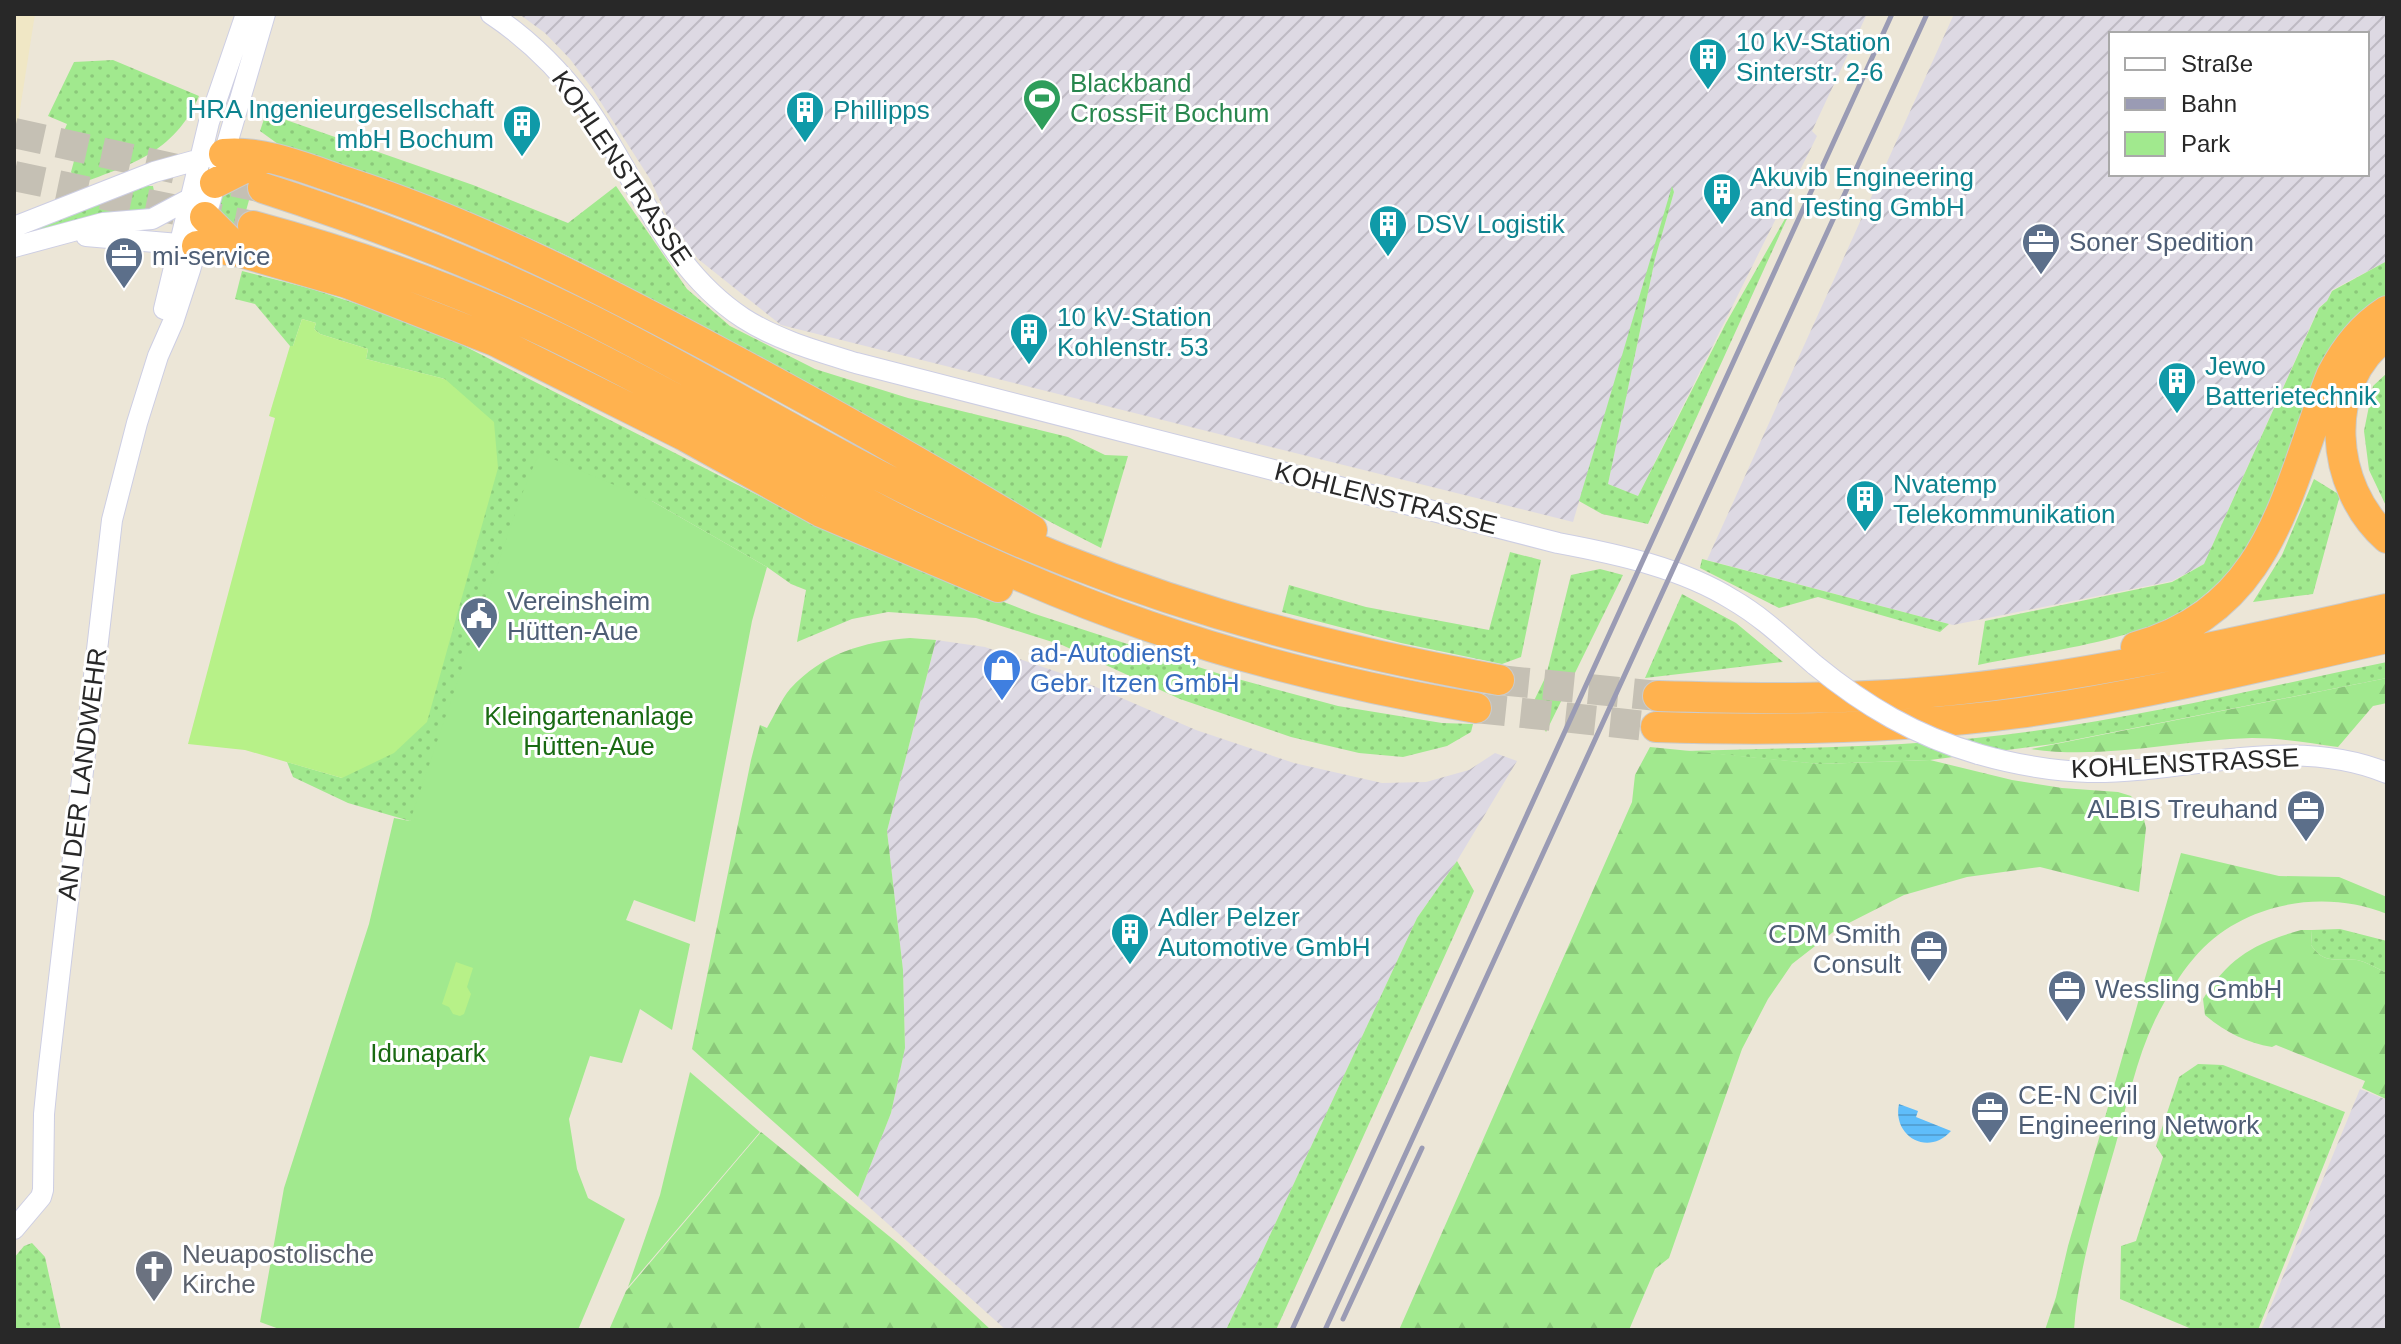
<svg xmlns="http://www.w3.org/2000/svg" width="2401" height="1344" viewBox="0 0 2401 1344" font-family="Arial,sans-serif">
<defs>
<pattern id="industrial-furrows" width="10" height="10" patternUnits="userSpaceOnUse" patternTransform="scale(2)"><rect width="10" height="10" fill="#ddd9e3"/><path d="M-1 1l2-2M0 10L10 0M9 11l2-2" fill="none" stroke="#bebac3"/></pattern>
<pattern id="grass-dots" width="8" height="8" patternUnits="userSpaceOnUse" patternTransform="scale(2)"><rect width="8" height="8" fill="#a1e98e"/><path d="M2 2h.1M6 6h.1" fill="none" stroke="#8bc87a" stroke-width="1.8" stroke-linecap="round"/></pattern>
<pattern id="forest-firs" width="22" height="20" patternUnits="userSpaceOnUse" patternTransform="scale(2)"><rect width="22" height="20" fill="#a1e98e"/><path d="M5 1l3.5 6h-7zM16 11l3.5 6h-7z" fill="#8bc87a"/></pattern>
<pattern id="water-rules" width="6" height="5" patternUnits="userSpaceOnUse" patternTransform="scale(2)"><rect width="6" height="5" fill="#5fbdfa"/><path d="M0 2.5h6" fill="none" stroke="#53a2d6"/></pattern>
</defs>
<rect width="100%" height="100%" fill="#ece6d7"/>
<!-- industrial -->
<path fill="url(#industrial-furrows)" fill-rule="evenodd" d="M519 14H1867L1812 131 1817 136 1638 496 1608 484 1655 259 1674 192 1672 188 1573 522 781 325 698 259 668 218 650 179 591 87 570 59 545 33Z
M1954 14H2387V261L2332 290 2327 301 2319 307 2204 564 2172 581 1953 625 1707 560ZM2111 34H2367V174H2111Z
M936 640 985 647 1075 678 1196 730 1294 763 1382 783 1426 782 1469 770 1495 753 1517 761 1457 861 1417 918 1226 1330H1006L858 1197 891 1113 905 1048 903 970 887 831Z
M2360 1089 2387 1100V1330H2261Z"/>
<!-- education -->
<path fill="#f0e7c5" d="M14 14H35L18 122 14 124Z"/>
<!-- grass -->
<path fill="url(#grass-dots)" d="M113 60 199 96C174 154 129 165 74 186L76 180 71 172 77 150 60 141 67 124 48 116 74 62Z
M266 113 473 185 568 223 616 186 687 289 730 326 815 369 908 398 1068 437 1105 455 1128 456 1101 548C925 460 758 352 582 263 485 215 379 182 278 144L260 131Z
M257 172 238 239C233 233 225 225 222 218 210 193 240 181 257 172Z
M143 186H153L158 212 78 220 26 233Z
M1672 186 1674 192 1655 259 1608 484 1638 496 1726 323 1795 201 1648 524 1602 514 1579 501Z
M2387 261V300C2368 317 2343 334 2329 354 2313 376 2306 403 2298 427 2272 503 2249 575 2173 616 2122 643 2036 653 1978 665L1985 621 2172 582 2204 564 2319 308 2327 301 2332 291Z
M242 271 312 289 427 327 781 507 868 549 1032 613 1223 675 1338 706 1442 723 1473 724 1471 732 1447 746 1403 757 1359 753 1291 737 1180 699 1062 645 976 618 888 612 852 619 797 642 806 590 791 584 767 567 652 501 410 821 348 803 293 777 287 762 342 778 445 379 366 359 368 349 320 334 314 329 316 323 302 319 293 346H290L255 304 235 299Z
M2387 373V508L2369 470 2364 431 2373 386Z
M2314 479 2340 495 2313 594 2253 602 2282 555Z
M1510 552 1541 560 1521 657 1502 664 1401 643 1282 612 1289 585 1366 607 1489 630Z
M1702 559 1949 624 1940 632 1818 597 1779 608 1700 568Z
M1600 569 1623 575 1546 732 1531 707 1546 676 1571 575Z
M1682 594 1736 623 1783 662 1645 678Z
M2387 662V678L2053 744 1930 760 1820 764 1685 751C1782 748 1879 748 1976 738 2114 724 2251 690 2387 662Z
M1457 861 1474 891 1276 1330H1226L1417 918Z
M2340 929 2387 941V973C2378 969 2367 962 2357 960 2337 957 2325 966 2311 945L2312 930Z
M2198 1064 2223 1065 2345 1112 2258 1330H2194L2120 1299 2121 1246 2136 1241 2163 1157 2156 1146 2179 1077Z
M32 1243 45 1257 61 1330H14V1258L24 1246Z"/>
<!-- forest -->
<path fill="url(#forest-firs)" d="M910 638 936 640 887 831 903 970 905 1048 891 1113 858 1197 692 1049 751 760 760 725 767 728C774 716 781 700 790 689 823 653 863 642 910 638Z
M2387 678V703L2373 706 2338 747C2310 743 2281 738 2252 738 2177 740 2106 760 2031 749Z
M1650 747 1820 764 1930 760 2012 780 2062 788 2118 792 2131 796 2142 811 2146 828 2139 892 2040 867 1967 877 1904 895 1837 929 1792 964 1768 999 1742 1049 1669 1258 1655 1269 1629 1330H1399L1632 802 1635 775Z
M2181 853 2279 876 2339 877 2387 897V914C2322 888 2240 903 2194 958 2179 975 2165 1000 2155 1020 2136 1059 2127 1106 2115 1147 2098 1206 2078 1269 2074 1330H2045L2056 1297 2068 1246Z
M2301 930H2312L2311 945C2325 966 2337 957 2357 960 2367 962 2378 969 2387 973L2386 1099 2362 1088 2365 1081 2276 1045 2272 1047C2247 1043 2225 1032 2205 1015L2203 999C2229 957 2255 943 2301 930Z
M761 1132 900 1245 991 1330H609L626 1291Z"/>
<!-- park -->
<path fill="#a1e98e" d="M539 453 652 501 767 567 752 621 695 922 634 900 626 920 690 944 672 1030 640 1009 622 1063 590 1056 569 1119 577 1169 588 1198 625 1219 578 1330H282L260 1322 284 1188 369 924 394 818 410 821 520 499Z
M690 1072 760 1132 628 1287 660 1195Z"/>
<!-- pitch -->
<path fill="#b7f188" d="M302 319 316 323 314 329 320 334 368 349 366 359 445 379 494 422 498 468 427 722 394 753 342 778 245 750 188 744 275 418 269 416 290 346H293Z
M456 962 473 968 467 987 471 994 464 1014 460 1016 453 1014 449 1007 442 1004Z"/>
<!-- water -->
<path fill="url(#water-rules)" d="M1899 1104 1918 1111 1916 1117 1951 1131C1928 1157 1892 1136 1899 1104Z"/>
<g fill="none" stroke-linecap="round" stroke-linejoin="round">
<!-- motorway-tunnel -->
<path stroke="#c5c0b4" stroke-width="30" stroke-dasharray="30 15" stroke-linecap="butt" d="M14 133 263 188
M14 176 253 226
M1499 680 1658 696
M1476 708 1656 727"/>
<!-- tertiary casing -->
<g stroke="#cdcee3" stroke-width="22">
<path id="tertiary" d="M491 14C527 38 558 68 584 103 636 175 664 266 743 318 777 340 817 351 856 363L1558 543C1617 554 1682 568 1733 600 1764 618 1788 642 1815 665
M14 227 154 172 208 157
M86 236 190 245
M14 247 103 223 152 219 197 195
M164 309 209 122 246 14
M1978 754C2013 764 2051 771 2088 772 2186 774 2291 733 2387 773
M14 1229 41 1197 43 1190 44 1114 48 1074 112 520 137 423 158 356 173 322 190 270 265 14"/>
</g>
<!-- motorway casing -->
<g stroke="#cbcbcb" stroke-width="32">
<path id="motorway" d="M224 154C266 150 312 171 352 184 485 228 609 293 732 359 833 413 933 470 1032 530
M215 183 264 158
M263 188C374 224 482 265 587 318 709 379 825 452 949 510 1128 595 1305 645 1499 680
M205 217 240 252
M253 226C356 254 456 289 552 335 641 378 728 428 816 475 847 492 878 510 909 525 987 563 1066 598 1148 626 1255 663 1365 689 1476 708
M197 246 240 252 347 283 495 341 683 435 821 512 998 587
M2387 335C2320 383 2330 488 2387 538
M2136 647C2275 608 2286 487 2332 374 2346 348 2362 327 2387 311
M1658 696C1759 699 1861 700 1962 689 2105 673 2246 640 2387 609
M1656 727C1777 731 1898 729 2019 713 2143 696 2265 665 2387 638"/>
</g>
<!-- tertiary -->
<use href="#tertiary" stroke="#fff" stroke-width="20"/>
<!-- motorway -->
<use href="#motorway" stroke="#ffb24f" stroke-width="30"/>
<!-- rail -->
<path stroke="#9a9bb4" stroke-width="5" d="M1343 1319 1422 1148
M1292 1330 1892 14
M1325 1330 1927 14"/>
<!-- tertiary-bridge casing -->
<g stroke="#cdcee3" stroke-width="22" stroke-linecap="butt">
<path id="tertiary-bridge" d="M1815 665C1865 706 1916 736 1978 754"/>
</g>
<!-- tertiary-bridge -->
<use href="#tertiary-bridge" stroke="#fff" stroke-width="20"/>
</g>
<!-- icons -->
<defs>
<g id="building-pin" transform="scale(2)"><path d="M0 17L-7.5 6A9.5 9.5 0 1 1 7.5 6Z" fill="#0f9aa8" stroke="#fff"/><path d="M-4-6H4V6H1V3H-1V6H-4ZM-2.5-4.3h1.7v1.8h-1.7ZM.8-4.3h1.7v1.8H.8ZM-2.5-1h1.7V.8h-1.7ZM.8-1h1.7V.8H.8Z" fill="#fff"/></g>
<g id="stadium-pin" transform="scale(2)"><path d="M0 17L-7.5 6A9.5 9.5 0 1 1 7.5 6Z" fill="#2e9e5b" stroke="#fff"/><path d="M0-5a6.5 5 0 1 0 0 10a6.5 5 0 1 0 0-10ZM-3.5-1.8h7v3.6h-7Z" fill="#fff"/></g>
<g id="office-pin" transform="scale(2)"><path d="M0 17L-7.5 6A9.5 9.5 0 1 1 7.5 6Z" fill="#5c6f8a" stroke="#fff"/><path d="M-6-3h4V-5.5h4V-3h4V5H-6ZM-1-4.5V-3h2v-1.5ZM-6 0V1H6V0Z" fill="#fff"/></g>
<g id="civic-pin" transform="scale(2)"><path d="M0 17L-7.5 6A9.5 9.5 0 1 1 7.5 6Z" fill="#5c6f8a" stroke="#fff"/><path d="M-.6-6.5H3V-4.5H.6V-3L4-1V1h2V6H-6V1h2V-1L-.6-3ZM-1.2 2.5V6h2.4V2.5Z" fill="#fff"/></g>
<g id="shop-pin" transform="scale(2)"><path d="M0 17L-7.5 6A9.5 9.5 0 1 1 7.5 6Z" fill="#3f7fe0" stroke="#fff"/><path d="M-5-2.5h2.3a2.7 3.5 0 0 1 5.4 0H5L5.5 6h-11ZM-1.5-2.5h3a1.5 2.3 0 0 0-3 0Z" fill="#fff"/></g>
<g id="church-pin" transform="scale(2)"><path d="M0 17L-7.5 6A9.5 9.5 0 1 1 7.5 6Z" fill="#6b7280" stroke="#fff"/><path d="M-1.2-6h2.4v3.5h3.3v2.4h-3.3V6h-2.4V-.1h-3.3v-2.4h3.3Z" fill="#fff"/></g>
</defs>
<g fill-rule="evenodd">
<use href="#building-pin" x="1708" y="57"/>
<use href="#stadium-pin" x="1042" y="98"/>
<use href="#building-pin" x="805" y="110"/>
<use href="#building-pin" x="522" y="124"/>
<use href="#building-pin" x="1722" y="192"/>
<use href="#building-pin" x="1388" y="224"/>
<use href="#office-pin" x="2041" y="242"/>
<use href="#office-pin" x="124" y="256"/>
<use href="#building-pin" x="1029" y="332"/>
<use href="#building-pin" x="2177" y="381"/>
<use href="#building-pin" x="1865" y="499"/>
<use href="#civic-pin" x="479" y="616"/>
<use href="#shop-pin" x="1002" y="668"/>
<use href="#office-pin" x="2306" y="809"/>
<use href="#building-pin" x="1130" y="932"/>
<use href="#office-pin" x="1929" y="949"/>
<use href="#office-pin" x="2067" y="989"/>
<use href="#office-pin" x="1990" y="1110"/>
<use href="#church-pin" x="154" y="1269"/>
</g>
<g text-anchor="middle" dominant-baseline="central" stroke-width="6" stroke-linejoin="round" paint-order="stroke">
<!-- culture labels -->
<g font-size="26" fill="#0d838f" stroke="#fff" text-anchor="start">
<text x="1736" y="42">10 kV-Station<tspan x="1736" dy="30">Sinterstr. 2-6</tspan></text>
<text x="494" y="109" text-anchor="end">HRA Ingenieurgesellschaft<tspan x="494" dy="30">mbH Bochum</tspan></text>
<text x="833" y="110">Phillipps</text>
<text x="1750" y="177">Akuvib Engineering<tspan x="1750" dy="30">and Testing GmbH</tspan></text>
<text x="1416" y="224">DSV Logistik</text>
<text x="1057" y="317">10 kV-Station<tspan x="1057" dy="30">Kohlenstr. 53</tspan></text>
<text x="2205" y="366">Jewo<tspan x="2205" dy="30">Batterietechnik</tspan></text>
<text x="1893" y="484">Nvatemp<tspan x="1893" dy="30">Telekommunikation</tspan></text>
<text x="1158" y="917">Adler Pelzer<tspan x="1158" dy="30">Automotive GmbH</tspan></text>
</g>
<!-- leisure labels -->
<g font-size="26" fill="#27864d" stroke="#fff" text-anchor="start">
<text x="1070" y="83">Blackband<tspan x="1070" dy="30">CrossFit Bochum</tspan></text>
</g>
<!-- street labels -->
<g font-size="26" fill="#282828" stroke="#fff">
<text transform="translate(622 168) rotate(56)">KOHLENSTRASSE</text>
<text transform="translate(1386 498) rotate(14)">KOHLENSTRASSE</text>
<text transform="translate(2185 763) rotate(-3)">KOHLENSTRASSE</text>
<text transform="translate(82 774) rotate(-83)">AN DER LANDWEHR</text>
</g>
<!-- service labels -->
<g font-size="26" fill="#4e5e75" stroke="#fff" text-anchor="start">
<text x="2069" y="242">Soner Spedition</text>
<text x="152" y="256">mi-service</text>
<text x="507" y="601">Vereinsheim<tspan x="507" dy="30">Hütten-Aue</tspan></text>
<text x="2278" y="809" text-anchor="end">ALBIS Treuhand</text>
<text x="1901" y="934" text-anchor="end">CDM Smith<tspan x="1901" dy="30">Consult</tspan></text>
<text x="2095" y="989">Wessling GmbH</text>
<text x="2018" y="1095">CE-N Civil<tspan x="2018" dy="30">Engineering Network</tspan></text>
</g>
<!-- shop labels -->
<g font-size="26" fill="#366cbe" stroke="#fff" text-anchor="start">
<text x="1030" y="653">ad-Autodienst,<tspan x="1030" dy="30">Gebr. Itzen GmbH</tspan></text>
</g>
<!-- park labels -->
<g font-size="26" fill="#196a12" stroke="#fff">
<text x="589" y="716">Kleingartenanlage<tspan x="589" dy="30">Hütten-Aue</tspan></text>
<text x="428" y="1053">Idunapark</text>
</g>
<!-- worship labels -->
<g font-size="26" fill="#5b616d" stroke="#fff" text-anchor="start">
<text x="182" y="1254">Neuapostolische<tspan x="182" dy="30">Kirche</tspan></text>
</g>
</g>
<!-- border -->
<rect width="2401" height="1344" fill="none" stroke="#282828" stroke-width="32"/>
<!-- legend -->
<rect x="2109" y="32" width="260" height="144" fill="#ffffff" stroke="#a9a9a9" stroke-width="2"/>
<rect x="2125" y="58" width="40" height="12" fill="#ffffff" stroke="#a9a9a9" stroke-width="2"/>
<text x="2181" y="72" font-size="24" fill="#282828">Straße</text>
<rect x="2125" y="98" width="40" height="12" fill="#9a9bb4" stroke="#a9a9a9" stroke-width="2"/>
<text x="2181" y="112" font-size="24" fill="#282828">Bahn</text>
<rect x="2125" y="132" width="40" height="24" fill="#a1e98e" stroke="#a9a9a9" stroke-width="2"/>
<text x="2181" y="152" font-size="24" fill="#282828">Park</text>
</svg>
